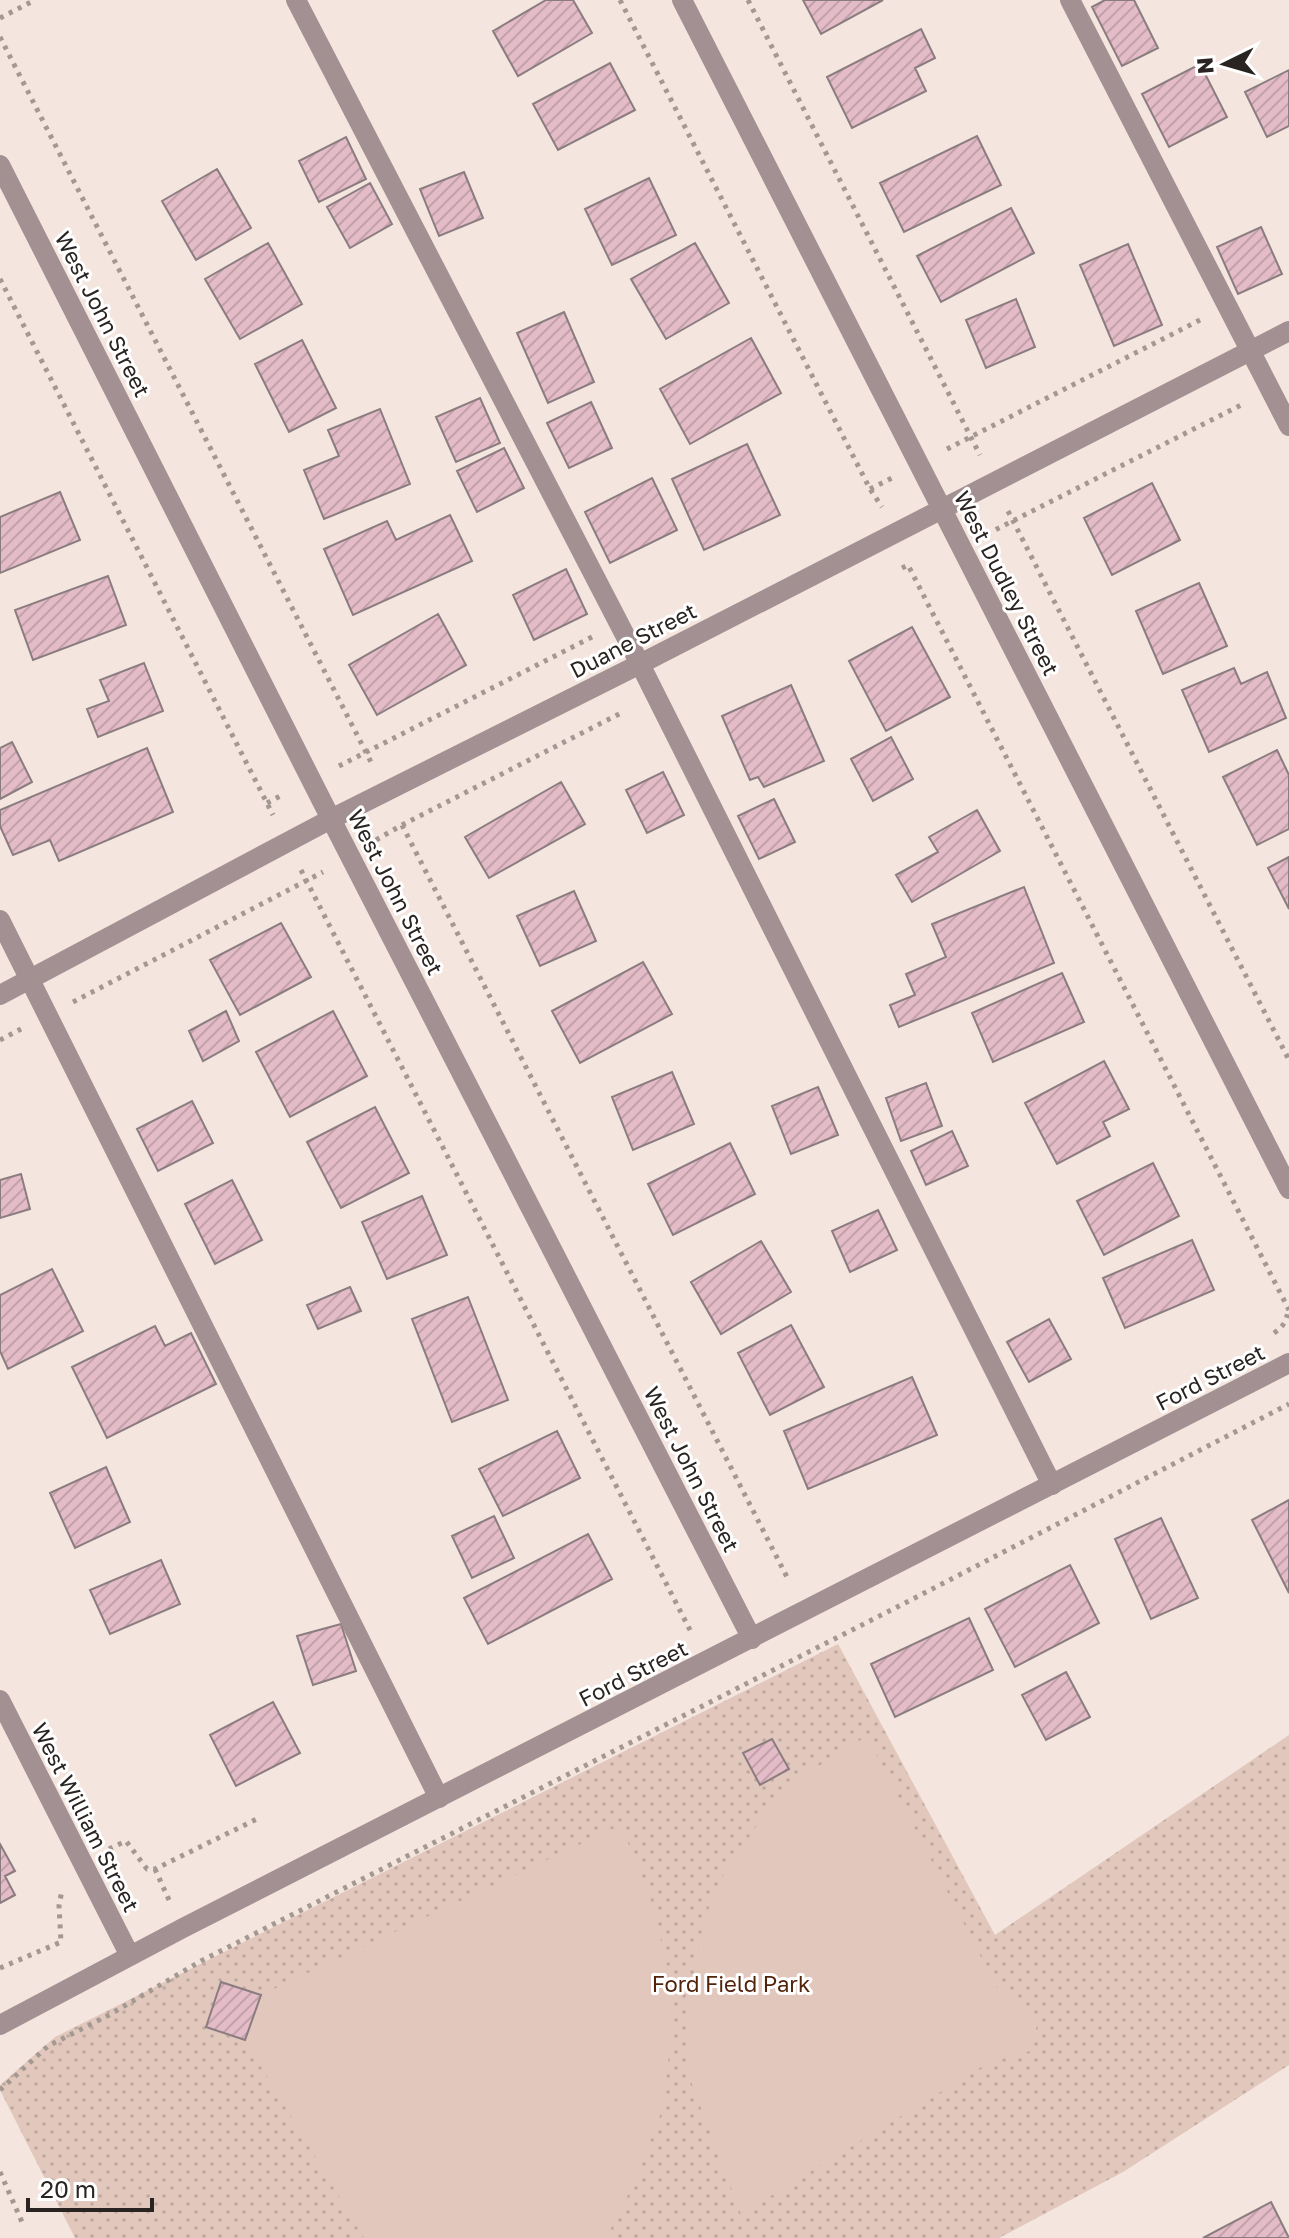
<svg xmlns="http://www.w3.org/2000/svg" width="1289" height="2238" viewBox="0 0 1289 2238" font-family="'Golos Text',sans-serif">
<defs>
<pattern id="grass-dots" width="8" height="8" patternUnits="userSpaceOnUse" patternTransform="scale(2)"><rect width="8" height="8" fill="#e1c7bc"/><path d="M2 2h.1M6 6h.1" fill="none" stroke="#c1aba1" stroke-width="1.8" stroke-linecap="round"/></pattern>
<pattern id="building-hatch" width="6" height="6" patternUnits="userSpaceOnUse" patternTransform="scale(2)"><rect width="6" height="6" fill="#e3bcc7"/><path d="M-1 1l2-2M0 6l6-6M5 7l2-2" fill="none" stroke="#c3a1ab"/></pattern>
</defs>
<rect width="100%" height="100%" fill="#f4e5de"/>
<!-- grass -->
<path fill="url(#grass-dots)" d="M838 1644 995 1935 1289 1735V2065L1123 2172 999 2238H75L0 2090V2085L55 2037Z"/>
<!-- pitch -->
<path fill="#e1c7bc" d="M867 1736 996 1986 1037 2025 1030 2051 988 2063 741 2214 689 2076 688 2020 695 1965 704 1920 720 1880 765 1813 809 1772Z
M621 1825 651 1901 666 1960 673 2022 662 2110 634 2183 606 2238H364L245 2040 261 1995Z"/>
<!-- building -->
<path fill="url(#building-hatch)" stroke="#8b7c80" stroke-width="2" d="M546 0H573L592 33 518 76 493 31Z
M803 0H883L821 34Z
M1105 0H1134L1158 48 1122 66 1092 7Z
M921 29 935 58 915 68 926 91 852 128 827 77Z
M610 63 635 110 558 150 533 104Z
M1200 64 1227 117 1169 147 1142 94Z
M1289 70V126L1267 137 1245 92Z
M977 136 1001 185 904 232 880 183Z
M346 137 366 179 319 202 299 161Z
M217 169 251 228 196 260 162 201Z
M464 172 483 218 439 236 420 189Z
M649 178 676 235 612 265 585 209Z
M370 183 392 224 350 248 327 207Z
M1011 208 1034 253 941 302 917 256Z
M1261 227 1282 274 1238 294 1217 247Z
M268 243 302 304 240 339 205 279Z
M695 243 729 303 666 339 631 279Z
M1128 244 1162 325 1114 346 1080 265Z
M1016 299 1035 347 986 368 966 320Z
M564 312 594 382 548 403 517 333Z
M751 338 781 393 690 444 660 389Z
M302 340 336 408 289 432 255 364Z
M480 398 500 443 456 462 436 417Z
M591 402 612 448 569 468 547 423Z
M380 409 410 484 324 519 304 470 339 456 328 430Z
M747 444 780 515 704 550 672 479Z
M504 448 524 488 477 512 457 471Z
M652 478 677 530 610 563 585 512Z
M1152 483 1180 540 1112 575 1084 518Z
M60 492 80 540 0 573V517Z
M450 515 472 561 353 615 324 549 387 521 396 540Z
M566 569 587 614 534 640 513 595Z
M108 576 126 625 33 660 15 610Z
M1199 583 1227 646 1163 674 1136 611Z
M438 614 466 665 377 715 349 665Z
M912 627 950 697 886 731 849 661Z
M144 663 163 711 98 737 87 709 109 701 100 680Z
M1234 668 1241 684 1267 672 1286 718 1209 752 1182 690Z
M791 685 824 761 764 787 758 777 750 780 722 716Z
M891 737 913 779 873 801 851 759Z
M12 742 32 782 0 799V748Z
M147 748 173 812 59 861 50 840 13 855 0 826V810Z
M1277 750 1289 775V829L1257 845 1223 777Z
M663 772 684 815 647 833 626 790Z
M561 782 585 824 489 878 465 837Z
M774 799 795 842 759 859 738 816Z
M977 810 1000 851 912 902 896 875 938 852 929 837Z
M1289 857V909L1268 868Z
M1024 887 1054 963 899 1027 890 1005 915 995 906 974 946 957 932 924Z
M574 891 596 941 540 966 517 916Z
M281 923 311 977 240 1015 210 960Z
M643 962 672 1014 580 1063 552 1011Z
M1062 973 1084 1022 993 1062 972 1013Z
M226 1011 239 1041 203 1061 189 1031Z
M333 1011 367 1076 290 1117 256 1052Z
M1104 1061 1129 1109 1103 1122 1110 1136 1057 1164 1025 1103Z
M672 1072 694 1124 633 1150 612 1097Z
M926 1083 942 1126 901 1141 886 1098Z
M818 1087 838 1135 791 1154 772 1106Z
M192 1101 213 1143 158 1171 137 1129Z
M375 1107 409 1173 341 1208 307 1142Z
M952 1131 968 1166 926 1185 911 1151Z
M730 1143 755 1194 673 1235 648 1184Z
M1153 1163 1179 1216 1104 1255 1077 1201Z
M21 1174 30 1209 0 1218V1180Z
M232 1180 262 1240 215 1264 185 1204Z
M422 1196 447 1255 387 1279 362 1222Z
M878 1210 897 1250 850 1272 832 1231Z
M1192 1240 1214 1290 1125 1328 1103 1278Z
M761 1241 791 1292 721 1334 691 1282Z
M52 1269 83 1331 8 1369 0 1351V1295Z
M350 1287 361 1311 318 1329 307 1305Z
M468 1297 508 1400 452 1422 412 1319Z
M1049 1319 1071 1359 1029 1382 1007 1342Z
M791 1325 824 1387 770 1415 738 1353Z
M155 1326 165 1346 191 1333 216 1384 107 1438 72 1367Z
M912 1377 937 1435 808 1489 784 1431Z
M557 1431 580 1478 503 1516 479 1469Z
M106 1467 130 1522 75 1548 50 1493Z
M1289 1500V1593L1252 1520Z
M494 1516 514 1558 472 1578 452 1536Z
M1161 1518 1198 1598 1151 1619 1115 1539Z
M588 1534 612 1579 488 1644 464 1598Z
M161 1560 180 1604 110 1634 90 1590Z
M1070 1565 1099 1623 1015 1667 985 1609Z
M969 1618 993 1670 895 1717 871 1664Z
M341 1624 356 1671 313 1685 297 1636Z
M1066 1672 1090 1717 1046 1740 1022 1695Z
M273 1702 300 1753 236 1786 210 1735Z
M772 1739 789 1769 760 1785 743 1753Z
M0 1844 15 1871 5 1876 15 1895 0 1903Z
M221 1982 261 1995 245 2040 206 2027Z
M1271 2202 1289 2238H1203Z"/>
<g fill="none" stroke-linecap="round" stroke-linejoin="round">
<!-- path -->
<path stroke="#a49893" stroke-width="5" stroke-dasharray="4 6" stroke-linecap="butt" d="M620 0 870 489 882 507
M748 0 980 455
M0 18 35 0
M0 37 373 766
M0 279 273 815
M947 449 1202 319
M870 489 892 478
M1008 511 1289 1060
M987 534 1245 403
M902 568 908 565 1289 1310
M339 766 594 636
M267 803 284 794
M402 825 789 1581
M376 840 402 825 623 712
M301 870 692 1634
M73 1002 323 872
M0 1040 21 1029
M1274 1333C1283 1327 1287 1321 1288 1309
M109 1849 126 1841 147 1869H155L261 1817
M155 1869 169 1900
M0 1968 61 1942 59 1906 62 1890
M0 2090 48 2046 109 2015 201 1961 907 1602 1289 1404
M0 2172 22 2222"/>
<!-- service -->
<path stroke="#a29092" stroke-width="20" d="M296 0 640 664 1052 1485
M1070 0 1289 426
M0 920 439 1798"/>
<!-- minor -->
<path stroke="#a29092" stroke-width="20" d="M682 0 1289 1189
M0 165 331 819 752 1639
M0 995 331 819 640 664 1289 331
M0 1700 130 1956
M0 2025 183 1928 1289 1363"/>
</g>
<g text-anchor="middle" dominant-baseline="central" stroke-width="6" stroke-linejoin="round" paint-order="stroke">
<!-- street labels -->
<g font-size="22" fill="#292321" stroke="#fff">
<text transform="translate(103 314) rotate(63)">West John Street</text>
<text transform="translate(1007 583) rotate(63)">West Dudley Street</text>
<text transform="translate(633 640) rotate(-27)">Duane Street</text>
<text transform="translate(396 892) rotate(63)">West John Street</text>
<text transform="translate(1210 1377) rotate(-27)">Ford Street</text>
<text transform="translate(692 1469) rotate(63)">West John Street</text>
<text transform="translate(633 1673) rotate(-27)">Ford Street</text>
<text transform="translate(86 1817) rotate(63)">West William Street</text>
</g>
<!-- park labels -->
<g font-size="22" fill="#51230a" stroke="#fff">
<text x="731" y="1983">Ford Field Park</text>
</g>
</g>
<!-- north arrow -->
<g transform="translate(1225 64) rotate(265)" stroke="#ffffff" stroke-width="6" paint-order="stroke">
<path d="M0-6L14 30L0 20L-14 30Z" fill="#292321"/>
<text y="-12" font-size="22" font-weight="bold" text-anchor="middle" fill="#292321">N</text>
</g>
<!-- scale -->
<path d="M28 2198v12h124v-12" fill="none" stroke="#292321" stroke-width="4"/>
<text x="40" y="2198" font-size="24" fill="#292321" stroke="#ffffff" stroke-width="6" paint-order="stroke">20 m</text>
</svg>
